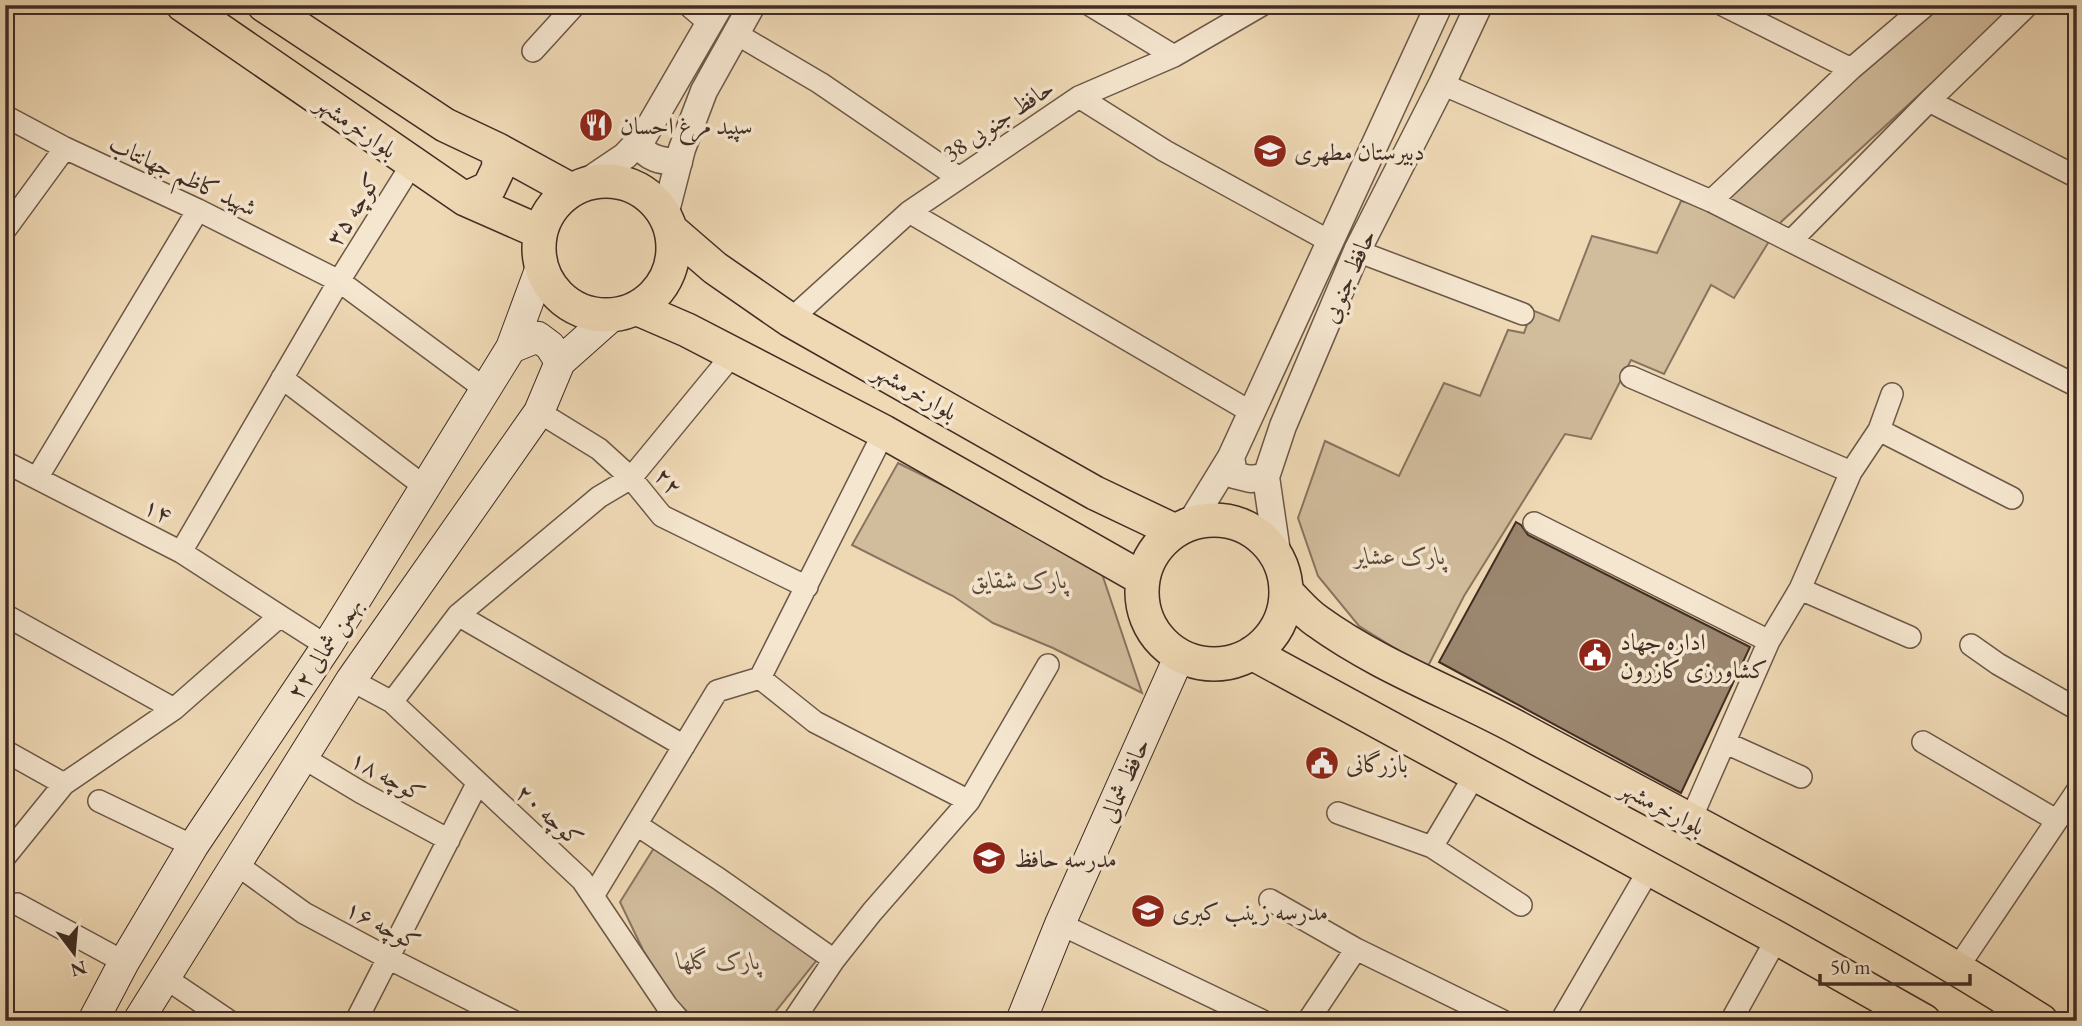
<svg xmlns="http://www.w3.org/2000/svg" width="2082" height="1026" viewBox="0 0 2082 1026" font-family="'EB Garamond',Amiri,serif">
<rect width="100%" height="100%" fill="#efd9b5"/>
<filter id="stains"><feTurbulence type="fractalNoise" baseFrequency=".00286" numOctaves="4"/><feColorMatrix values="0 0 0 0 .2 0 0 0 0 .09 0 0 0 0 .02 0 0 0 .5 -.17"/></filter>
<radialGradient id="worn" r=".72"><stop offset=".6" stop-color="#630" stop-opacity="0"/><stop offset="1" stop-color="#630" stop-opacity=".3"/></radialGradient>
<!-- green -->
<path fill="#d1bc9c" stroke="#887460" stroke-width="2" d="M1938 5H1995L2007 14 1781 222 1734 298 1711 285 1664 374 1631 360 1591 439 1565 434 1464 596 1427 668 1359 626 1318 576 1298 518 1325 441 1399 476 1444 383 1480 396 1508 330 1524 333 1532 310 1559 321 1592 236 1657 253 1681 201 1712 208Z
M898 463 1098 562 1142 693 1053 648 993 623 953 596 852 545Z
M659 840 817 960 768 1021H696L672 996 643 950 620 902Z"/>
<!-- building -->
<path fill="#9b866f" stroke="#402d24" stroke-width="2" d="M1516 522 1521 525 1528 535 1750 647 1681 793 1439 662Z"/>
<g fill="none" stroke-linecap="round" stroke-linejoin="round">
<!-- minor casing -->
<g stroke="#6c5848" stroke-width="24">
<path id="minor" d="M688 5 709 23
M1090 5 1174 56
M1723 5 1851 69
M735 33 820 83 959 178
M533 51 575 5
M1442 84 1711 201 2077 386
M1079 97 1165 151 1331 242
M1929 101 2077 177
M5 116 65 148 198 210 339 281 485 389
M1711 201 1851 69 1926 5
M909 212 1251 412
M5 230 65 148
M1791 241 1929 101 2028 5
M1357 251 1523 314
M790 320 909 212 1079 97 1174 56 1262 5
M1631 377 1851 472
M282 378 425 487
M539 412 599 449 631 478 662 516 807 587
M1879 430 2012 498
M5 462 181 552 280 616
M37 478 198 210
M1534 523 1769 641
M181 552 339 281 412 164
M1800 589 1910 637
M5 615 174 709
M458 615 684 746
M1971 645 1998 664 2077 709
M760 678 815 722 969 801
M351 680 392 702 582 880 667 1006 680 1021
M392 702 458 615 599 497 631 478 733 354
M1923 742 2056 820
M1726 743 1801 777
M5 751 64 784
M302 757 362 793 449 840
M99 801 193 846
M1338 813 1432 847 1521 905
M1690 821 1769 641 1800 589 1851 472 1879 430 1892 394
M637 825 719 879 834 960
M1432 847 1476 773
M5 857 64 784 174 709 280 616 327 646
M236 864 304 913 388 958 513 1021
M593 896 717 691 760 678 884 432
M1270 900 1356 949 1503 1021
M17 904 124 962
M1060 924 1263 1021
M1958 967 2077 791
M164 977 229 1021
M356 1021 477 784
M793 1021 834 960 872 912 969 801 1048 665
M1308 1021 1356 949
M1561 1021 1650 868
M1731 1021 1777 938"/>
</g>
<!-- tertiary casing -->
<g stroke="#6c5848" stroke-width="29">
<path id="tertiary" d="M637 143C648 159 660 161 679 162
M582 185 625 156 644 136 720 5
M665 215 682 149 704 91 752 5
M1231 457 1234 475 1250 479 1266 477
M1190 524 1231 457 1439 5
M1278 559 1266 477 1283 426 1357 251 1442 84 1479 5"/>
</g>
<!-- secondary casing -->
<g stroke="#402d24" stroke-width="32">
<path id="secondary" d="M511 348 538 337 550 346 560 362
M93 1021 124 962 193 846 327 646 511 348 541 267
M138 1021 351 680 539 412 560 362 614 314
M1021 1021 1060 924 1180 655"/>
</g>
<!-- primary casing -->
<g stroke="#402d24" stroke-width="36">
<path id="primary" d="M183 5 465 199 540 232
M264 5 445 125 498 150 571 190
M539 248a67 67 0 1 1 134 0a67 67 0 1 1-134 0Z
M465 199 489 188 499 167 498 150
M671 230 715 268 790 320 1095 493 1175 531
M636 308 687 330 884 432 1143 579
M1142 592a72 72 0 1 1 144 0a72 72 0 1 1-144 0Z
M1286 592C1296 601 1305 613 1317 621 1379 666 1451 692 1518 728 1694 823 1873 913 2041 1021
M1252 653 1777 938 1924 1021"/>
</g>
<!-- minor -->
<use href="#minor" stroke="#f5e6cf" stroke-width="21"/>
<!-- tertiary -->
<use href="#tertiary" stroke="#f5e6cf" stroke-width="26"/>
<!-- secondary -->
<use href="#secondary" stroke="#f5e6cf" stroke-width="30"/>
<!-- primary -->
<use href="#primary" stroke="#efd9b5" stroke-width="33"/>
</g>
<!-- icons -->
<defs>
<g id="restaurant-disc" transform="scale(1.75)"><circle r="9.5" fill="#8f2418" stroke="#f5e6cf"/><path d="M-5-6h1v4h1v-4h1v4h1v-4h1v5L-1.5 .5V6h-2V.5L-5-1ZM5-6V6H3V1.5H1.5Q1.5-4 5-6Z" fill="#fff"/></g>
<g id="school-disc" transform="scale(1.75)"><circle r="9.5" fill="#8f2418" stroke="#f5e6cf"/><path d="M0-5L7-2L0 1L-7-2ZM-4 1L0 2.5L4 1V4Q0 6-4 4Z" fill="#fff"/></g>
<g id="civic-disc" transform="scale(1.75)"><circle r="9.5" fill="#8f2418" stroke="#f5e6cf"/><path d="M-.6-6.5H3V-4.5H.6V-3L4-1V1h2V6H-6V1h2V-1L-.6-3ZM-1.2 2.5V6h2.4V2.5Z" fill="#fff"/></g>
</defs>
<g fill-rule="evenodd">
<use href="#restaurant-disc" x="596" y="125"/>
<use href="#school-disc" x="1270" y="151"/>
<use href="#civic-disc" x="1595" y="655"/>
<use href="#civic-disc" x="1322" y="763"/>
<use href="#school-disc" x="989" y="858"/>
<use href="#school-disc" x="1148" y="911"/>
</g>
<g text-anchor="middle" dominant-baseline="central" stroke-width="7" stroke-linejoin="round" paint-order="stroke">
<!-- street labels -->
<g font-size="24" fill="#402d24" stroke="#f5e6cf">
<text transform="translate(998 120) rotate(-34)">حافظ جنوبی 38</text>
<text transform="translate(357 126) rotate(35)">بلوارخرمشهر</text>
<text transform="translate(183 175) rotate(25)">شهید کاظم جهانتاب</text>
<text transform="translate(353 209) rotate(-58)">کوچه ۳۵</text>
<text transform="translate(1348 276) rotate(-66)">حافظ جنوبی</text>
<text transform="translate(916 391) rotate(30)">بلوارخرمشهر</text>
<text transform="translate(669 481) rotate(49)">۲۲</text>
<text transform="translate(158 510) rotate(27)">۱۴</text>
<text transform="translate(324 648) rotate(-57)">۲۲ بهمن شمالی</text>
<text transform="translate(388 776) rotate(29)">کوچه ۱۸</text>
<text transform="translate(1124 780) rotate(-66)">حافظ شمالی</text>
<text transform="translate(1663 807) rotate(28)">بلوارخرمشهر</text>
<text transform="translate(550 815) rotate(42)">کوچه ۲۰</text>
<text transform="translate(383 925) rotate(28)">کوچه ۱۶</text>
</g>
<!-- poi labels -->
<g font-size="24" fill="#402d24" stroke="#f5e6cf" text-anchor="start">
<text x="620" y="125">سپید مرغ احسان</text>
<text x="1294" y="151">دبیرستان مطهری</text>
<text x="1620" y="641">اداره جهاد<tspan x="1620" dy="28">کشاورزی کازرون</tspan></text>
<text x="1346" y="763">بازرگانی</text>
<text x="1014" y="858">مدرسه حافظ</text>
<text x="1172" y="911">مدرسه زینب کبری</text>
</g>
<!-- park labels -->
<g font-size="24" font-style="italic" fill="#5d4a3c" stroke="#f5e6cf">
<text x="1400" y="555">پارک عشایر</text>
<text x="1019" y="579">پارک شقایق</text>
<text x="719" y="960">پارک گلها</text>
</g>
</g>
<!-- margin -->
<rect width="2082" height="1026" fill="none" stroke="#efd9b5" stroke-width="28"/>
<rect x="7" y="7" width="2068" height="1012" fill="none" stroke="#402d24" stroke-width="3.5"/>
<rect x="14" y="14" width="2054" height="998" fill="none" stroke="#402d24" stroke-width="2"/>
<!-- north arrow -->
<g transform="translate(74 953) rotate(164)" stroke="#f5e6cf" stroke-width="5" paint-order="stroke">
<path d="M0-5L12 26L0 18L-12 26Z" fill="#402d24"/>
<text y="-10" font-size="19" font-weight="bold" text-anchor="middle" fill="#402d24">N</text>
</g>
<!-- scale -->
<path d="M1820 974v10h150v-10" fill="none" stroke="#402d24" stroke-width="3.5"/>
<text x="1830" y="974" font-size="21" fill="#402d24" stroke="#f5e6cf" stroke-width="5" paint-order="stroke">50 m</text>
<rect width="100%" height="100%" filter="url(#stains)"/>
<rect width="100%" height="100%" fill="url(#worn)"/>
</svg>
